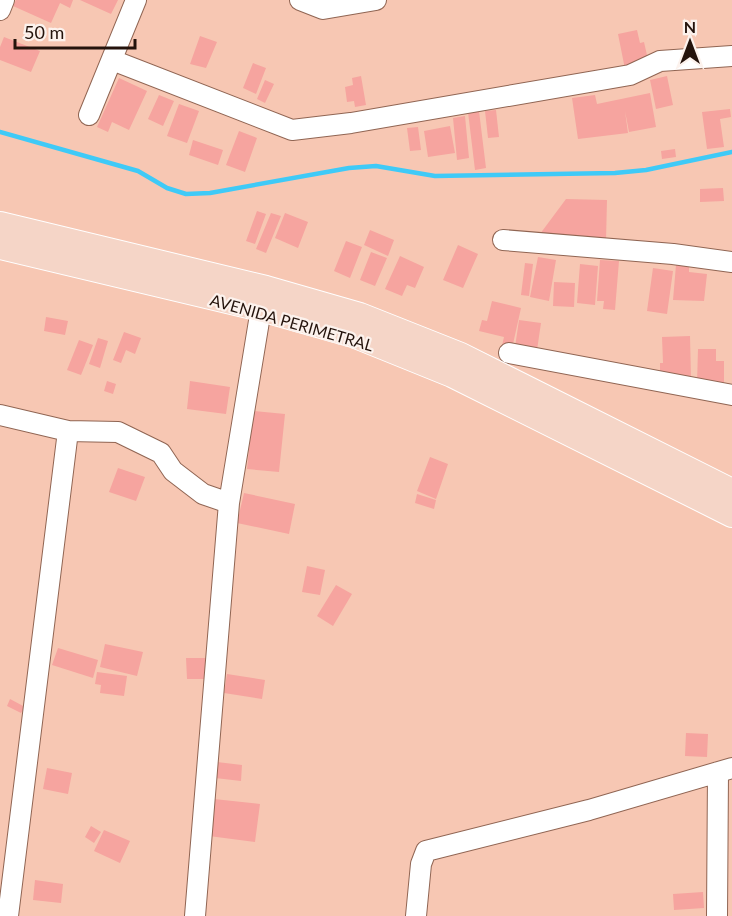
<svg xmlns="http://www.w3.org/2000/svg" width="732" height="916" viewBox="0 0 732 916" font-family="Lato,sans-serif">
<rect width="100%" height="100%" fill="#f7c7b3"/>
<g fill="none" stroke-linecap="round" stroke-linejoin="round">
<!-- stream -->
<path stroke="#3fcaf7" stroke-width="4.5" d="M0 132 138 171 167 188 186 194 210 193 349 168 376 166 435 176 615 173 646 170 732 152"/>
</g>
<!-- building -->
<path fill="#f6a49f" d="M16 0H73L70 8 60 3 51 23 13 6Z
M80 0H118L111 14Z
M637 30 640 43 644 42 649 64 625 69 618 34Z
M200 36 217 42 206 68 190 64Z
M4 37 40 51 31 72 0 60V47Z
M253 63 266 68 256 94 243 88Z
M361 76 366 105 355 107 354 101 347 102 345 87 353 85 352 78Z
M667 76 673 105 656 109 650 80Z
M119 78 147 91 129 130 112 122 108 132 97 127Z
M265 80 274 84 265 103 257 99Z
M650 93 656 127 629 132 625 111 628 133 578 139 572 98 595 95 597 104Z
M159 95 174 101 163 126 148 119Z
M179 104 199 111 187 143 167 136Z
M730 109 731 117 720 119 724 147 707 149 702 112Z
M496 110 499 137 488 138 485 111Z
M479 111 486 168 475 170 468 112Z
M465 116 469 158 457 160 453 118Z
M450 126 455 153 428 157 424 131Z
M418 127 421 150 410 151 407 128Z
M239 131 257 138 245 172 226 165Z
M193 140 223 150 218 165 189 155Z
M675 149 676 157 662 159 661 151Z
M723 188 724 201 700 202V189Z
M566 199 607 200 606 241 540 234Z
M257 211 266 214 255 244 246 241Z
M271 213 281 216 266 253 256 249Z
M285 213 308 222 298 248 275 238Z
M370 230 394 240 388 256 364 245Z
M346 241 362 247 350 278 334 271Z
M458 245 478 254 463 288 443 280Z
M371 252 387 258 375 286 360 280Z
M400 256 424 267 415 288 407 285 402 296 385 289Z
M538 257 556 260 549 301 530 297Z
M600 260 619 261 615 310 603 309 604 301H597Z
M525 263 533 264 529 296 521 295Z
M580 264 598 266 595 305 577 303Z
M676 265 689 266V272L707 274 704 301 673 300Z
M653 268 673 271 667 314 647 311Z
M554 282 575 283 574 307 553 306Z
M492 301 521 308 511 353 501 350 504 337 479 331 482 320 487 321Z
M46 317 68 321 65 335 44 331Z
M519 320 541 323 537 350 515 347Z
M124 332 141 338 135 354 126 350 121 363 113 360Z
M690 336 691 378 660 379V363H663L662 337Z
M98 338 108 341 100 368 89 364Z
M79 340 93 345 81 375 67 370Z
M698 349H716V361H724V384H697Z
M107 381 116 384 113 394 104 391Z
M190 381 230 387 226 414 187 409Z
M253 411 285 414 279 472 247 469Z
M430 457 448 464 436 499 417 491Z
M118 468 145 477 136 501 109 492Z
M244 493 295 504 289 534 237 523Z
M417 494 436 500 434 509 415 503Z
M307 566 325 570 320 595 302 592Z
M336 585 352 594 333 626 317 616Z
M105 644 143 652 137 676 100 667Z
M58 648 98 660 93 678 52 665Z
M186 658H208L209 679H187Z
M97 672 127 676 124 696 100 693 101 685 95 684Z
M227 674 265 680 262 699 224 693Z
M10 699 25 707 21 713 7 706Z
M686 733 708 734 707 757 685 756Z
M217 762 242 765 241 781 215 778Z
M47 768 72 773 68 794 43 789Z
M214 799 260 804 255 842 209 836Z
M91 826 101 832 94 843 85 837Z
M104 830 130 841 120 863 94 851Z
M35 880 63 884 61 903 33 900Z
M703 892 704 908 674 910 673 894Z"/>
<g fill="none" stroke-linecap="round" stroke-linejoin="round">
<!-- minor casing -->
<g stroke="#906553" stroke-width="22">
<path id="minor" d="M300 0 323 9 376 0
M0 10 4 0
M112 60 292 130 351 123 630 75 660 61 732 56
M89 115 136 0
M503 240 673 254 732 262
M509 353 732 395
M0 415 68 431 118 432 161 453 173 471 203 494 229 503
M8 916 68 431
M195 916 229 503 261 309
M416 916 421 864 426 851 589 810 732 768
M717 916 718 772"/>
</g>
<!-- major casing -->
<g stroke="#fff" stroke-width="26">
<path id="major" d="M0 224 266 288 360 315 461 355 732 491
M0 247 261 309 353 335 452 375 732 515"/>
</g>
<!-- minor -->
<use href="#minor" stroke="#fff" stroke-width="20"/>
<!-- major -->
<use href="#major" stroke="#f5d5c7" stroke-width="24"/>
</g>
<g text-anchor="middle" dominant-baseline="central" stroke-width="4.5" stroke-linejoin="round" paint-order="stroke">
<!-- street labels -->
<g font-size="16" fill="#24130c" stroke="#fcf2ed">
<text transform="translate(292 322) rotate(16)">AVENIDA PERIMETRAL</text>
</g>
</g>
<!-- north arrow -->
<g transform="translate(690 42)" stroke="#fcf2ed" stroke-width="4.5" paint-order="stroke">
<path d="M0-4.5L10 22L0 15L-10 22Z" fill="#24130c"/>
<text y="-9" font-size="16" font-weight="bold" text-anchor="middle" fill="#24130c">N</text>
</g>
<!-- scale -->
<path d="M15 39v9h120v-9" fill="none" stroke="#24130c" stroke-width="3"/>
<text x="24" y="39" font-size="18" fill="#24130c" stroke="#fcf2ed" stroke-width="4.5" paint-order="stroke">50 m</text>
</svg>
